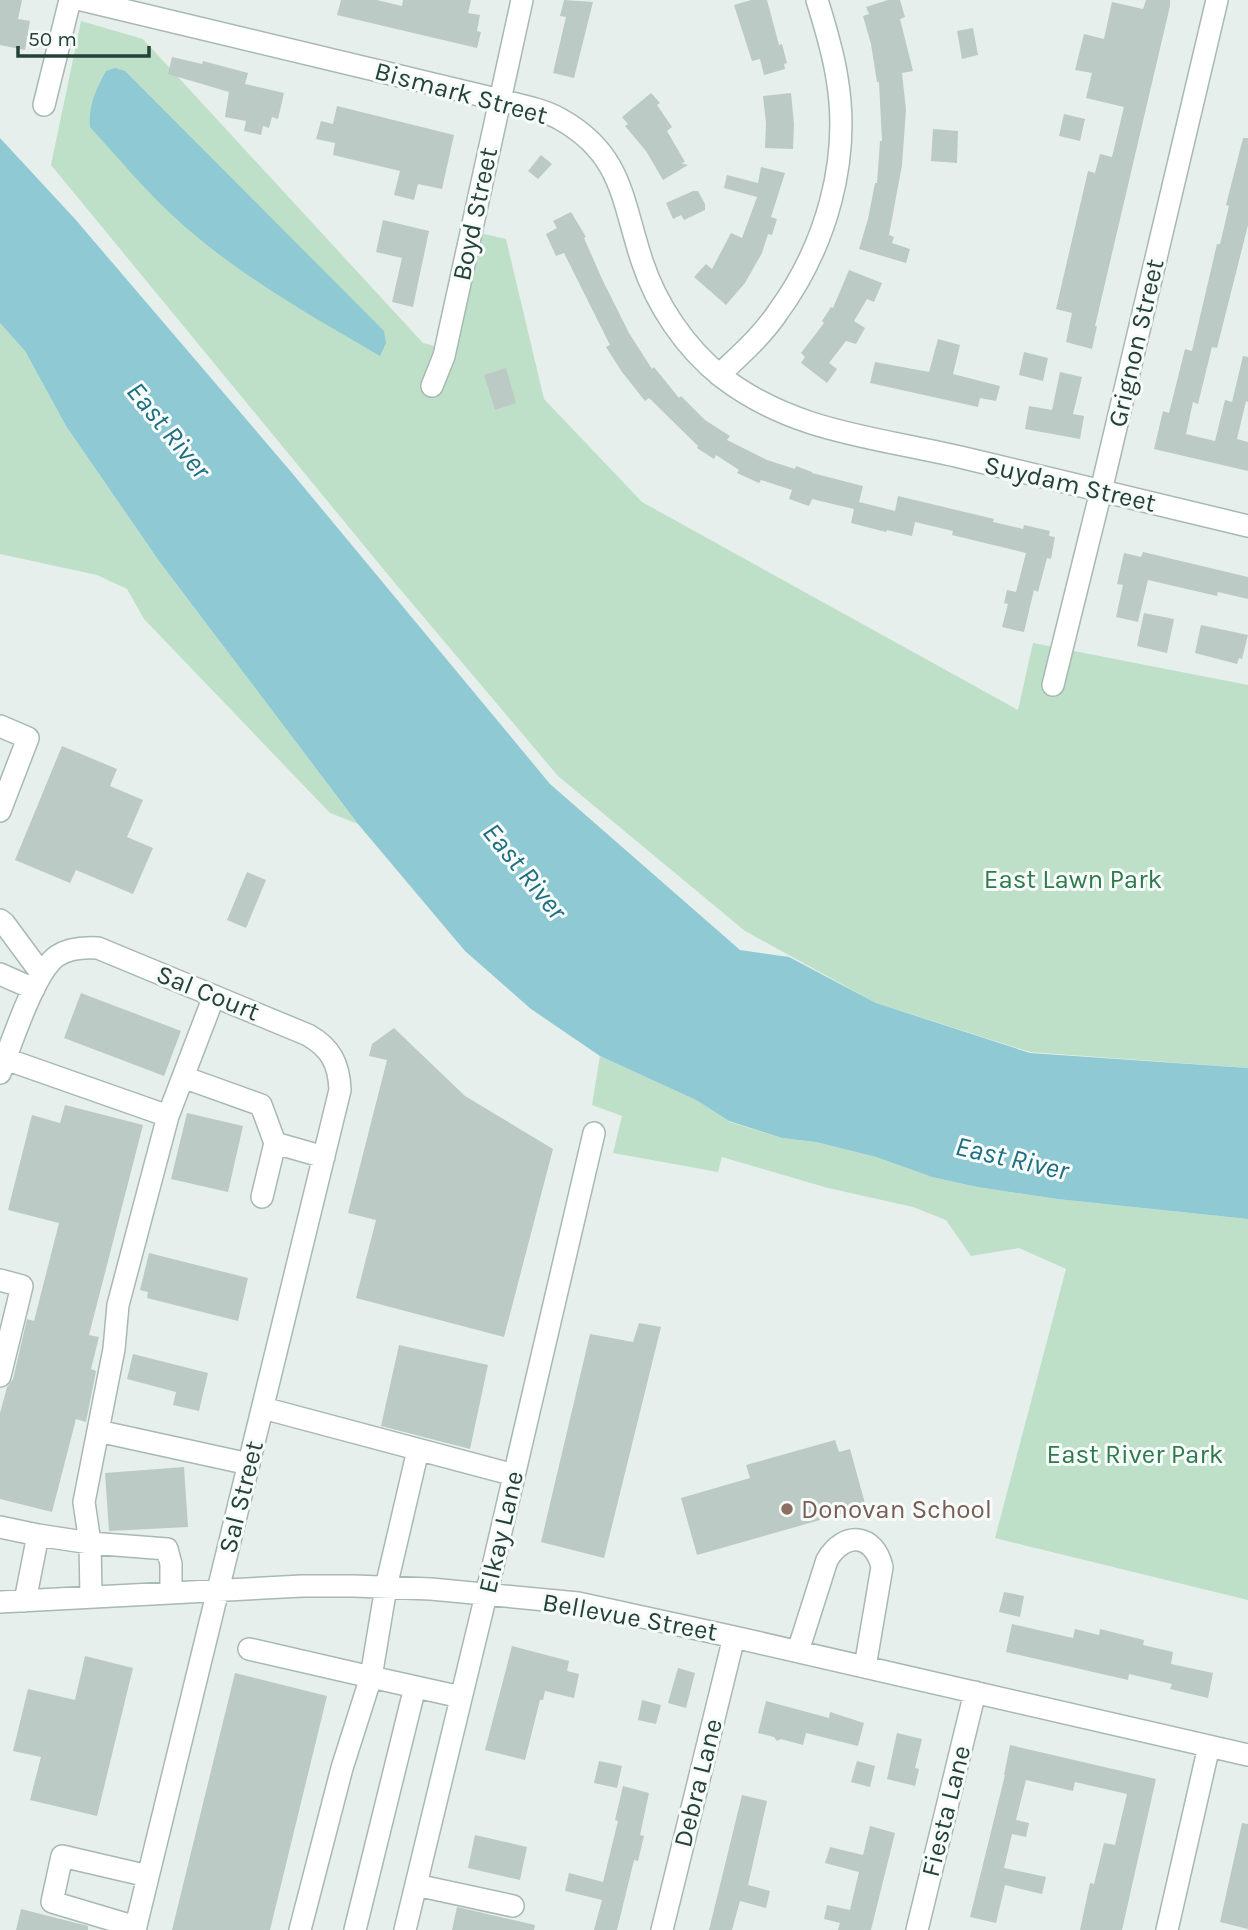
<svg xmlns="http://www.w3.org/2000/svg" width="1248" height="1930" viewBox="0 0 1248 1930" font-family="Karla,sans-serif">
<rect width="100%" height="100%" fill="#e6efeb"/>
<!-- green -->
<path fill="#bfe0c8" d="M81 21 143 39 423 343 455 351 480 233 506 239 544 399 642 502 1018 710 1033 643 1248 685V1068L1030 1052 876 1003 745 931 558 776 394 582 51 165Z
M0 323 25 351 66 426 159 561 358 824 330 813 144 619 127 589 97 575 0 554Z
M600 1056 696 1100 730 1122 782 1138 816 1142 876 1157 932 1177 977 1187 1057 1199 1248 1219V1600L995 1538 1066 1269 1019 1248 971 1256 946 1220 913 1207 828 1188 722 1157 718 1172 613 1153 622 1116 592 1105Z"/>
<!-- water -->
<path fill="#8ec9d4" d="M115 68 125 71 384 331 386 343 380 356C313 317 242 277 183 225 149 195 120 160 90 127 88 106 96 89 106 71Z
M0 138 75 219 292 473 550 784 740 950 789 957 876 1003 1030 1053 1248 1068V1219L1057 1199 977 1187 932 1177 876 1157 816 1142 782 1138 729 1121 696 1100 600 1056 531 1009 465 951 358 824 159 561 66 426 25 351 0 323Z"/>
<!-- building -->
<path fill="#bbcac4" d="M0 0H22L18 19 30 21 25 50 0 45Z
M341 0H377L402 6 403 0H471L468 13 480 15 477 31 481 32 477 48 337 15Z
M564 0 593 2 574 78 553 73 566 17 560 16Z
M751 0H767L779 45 782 44 787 63 784 64 785 69 764 75 760 59 752 61 734 5Z
M888 0H900L905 17 900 19 913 71 902 73 906 110 902 165 889 235 894 237 892 243 910 249 906 263 859 249 868 219 875 183H877L880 141H882L879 82H877L871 44 863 16 869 14 866 7Z
M1146 0H1170V6L1095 326H1097L1092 349 1066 342 1072 313 1056 309 1088 171 1095 173 1100 154 1112 157 1124 107 1086 98 1092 73 1075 70 1084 34 1104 39 1112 2 1143 9Z
M973 28 978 55 962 59 957 31Z
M172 57 202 64 203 61 248 73 245 84 284 93 278 119 272 117 269 128 263 126 261 135 244 131 246 121 225 117 229 92 168 74Z
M651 93 660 103 657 105 672 127 667 131 685 162 681 163 688 165 663 180 646 151 625 126 628 124 622 117Z
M791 93 794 124 793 149 765 148 766 123 763 96Z
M337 106 454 135 442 189 418 184 414 200 394 195 400 171 333 155 335 143 316 139 321 121 333 124Z
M1064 114 1085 119 1080 141 1059 136Z
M933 129 958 131 957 163 931 161Z
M1243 138H1248V225L1217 348 1212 347 1198 404 1193 402 1186 434 1215 441 1225 400 1232 402 1243 356 1248 357V402L1246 401 1237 439 1248 442V471L1154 449 1163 411 1169 413 1185 349 1192 351 1217 244H1220L1229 206 1226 205Z
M541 155 552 164 538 179 528 171Z
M761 167 785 173 771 217 777 219 772 235 768 234 762 253 745 283 726 305 694 277 706 264 712 269 731 233 742 238 757 197 724 188 727 175 758 183Z
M693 191H698L705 204V210L684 220 681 215 673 219 666 203Z
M571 212 586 237 584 238 602 279 629 333 652 369 654 367 679 398 681 396 705 420 730 436 727 440 767 460 795 469 796 466 812 472V473L863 486 859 502 895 511 898 496 994 519 993 522 1023 529 1024 525 1050 531 1049 536 1055 537 1051 559 1047 558 1038 592 1034 590 1024 632 1002 627 1008 604 1004 603 1007 590 1016 592 1026 553 952 535 953 531 915 522 912 536 887 530 886 532 851 523 854 509 812 499 809 506 789 499 792 490 761 480 759 483 737 473 739 470 716 455 714 459 697 448 698 446 649 398 645 401 622 372 606 347 610 345 564 253 556 256 546 234 557 228 553 221Z
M383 220 429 231 413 307 392 302 402 258 376 252Z
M849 270 882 283 874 302 867 299 854 321 865 328 856 344 846 341 829 363 837 369 827 383 801 363 805 357 801 353 824 323 822 321 831 307 833 308Z
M938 339 960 345 953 374 1000 386 996 401 980 398 978 407 870 383 875 362 929 372Z
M1024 352 1048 358 1043 381 1019 375Z
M506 368 516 403 495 410 484 375Z
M1060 372 1082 377 1073 414 1084 416 1080 439 1025 429 1029 406 1052 410Z
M1143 552 1248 577V599L1218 592 1217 596 1148 580 1138 622 1116 617 1123 585 1117 584 1124 553 1141 557Z
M1144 613 1174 619 1167 653 1137 646Z
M1201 625 1248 635 1242 659 1239 658 1237 664 1195 653Z
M62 746 117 769 110 786 143 800 127 837 153 848 133 894 76 870 70 883 15 860Z
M247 872 266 880 246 928 227 920Z
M81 993 181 1031 164 1076 64 1038Z
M394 1028 465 1096 553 1149 504 1337 356 1298 376 1220 348 1213 387 1060 369 1056 372 1044Z
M65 1105 143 1125 89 1335 99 1337 91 1369 96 1371 86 1422 76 1419 52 1512 0 1499V1413L7 1387 13 1379 27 1319 34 1321 59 1223 8 1210 32 1115 60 1123Z
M187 1113 243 1126 228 1192 171 1179Z
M149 1253 248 1278 238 1321 147 1298 148 1292 140 1290Z
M639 1323 661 1327 604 1558 541 1542 590 1334 633 1342Z
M399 1345 488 1365 470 1449 381 1426Z
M133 1354 208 1373 199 1411 173 1405 176 1392 127 1379Z
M835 1440 839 1452 850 1449 866 1507 697 1555 681 1498 750 1478 746 1465Z
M184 1467 188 1527 109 1531 105 1473Z
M1004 1592 1024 1596 1020 1617 999 1612Z
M1012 1624 1073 1638 1075 1629 1099 1635 1100 1629 1144 1640 1143 1645 1173 1652 1171 1664 1213 1673 1208 1698 1170 1689 1172 1684 1129 1674 1128 1680 1006 1652Z
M512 1646 569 1661 567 1671 579 1674 574 1698 545 1691 543 1700H540L525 1760 485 1750Z
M85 1656 133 1668 97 1816 30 1800 41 1757 13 1751 28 1689 75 1700Z
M678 1668 695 1673 686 1708 668 1703Z
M235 1673 327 1696 270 1930H172Z
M642 1700 661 1705 656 1724 638 1720Z
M766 1701 829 1718 830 1712 864 1723 858 1746 806 1733 803 1745 781 1739 777 1741 774 1737 758 1733Z
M897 1733 922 1739 915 1768 919 1769 915 1786 887 1779Z
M1010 1745 1156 1779 1122 1930H1080L1090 1883 1094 1884 1104 1843 1115 1845 1127 1794 1075 1782 1073 1791 1026 1780 1016 1820 1029 1823 1026 1837 1012 1834 1004 1868 1046 1877 1042 1894 1005 1885 996 1923 970 1917 1005 1775H1004Z
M599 1761 622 1766 617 1788 594 1783Z
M857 1761 875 1766 870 1787 851 1782Z
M623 1786 649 1793 640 1835 644 1836 638 1861 634 1860 617 1930H594L602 1900 565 1891 569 1873 603 1882 618 1821 615 1820Z
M742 1795 767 1801 748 1885 770 1891 766 1908 740 1901 732 1930H709Z
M1242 1823 1248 1824V1929L1220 1922Z
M870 1826 895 1833 871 1930H838L840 1923 824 1919 827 1905 850 1910 859 1872 825 1863 830 1847 863 1855Z
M475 1835 527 1847 520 1880 468 1868Z
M457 1907 535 1925 534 1930H452Z
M21 1909 88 1926V1930H16Z"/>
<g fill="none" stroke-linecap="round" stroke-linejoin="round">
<!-- minor casing -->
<g stroke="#a8b8b2" stroke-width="24">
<path id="minor" d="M82 0 500 100C519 105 543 109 560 119 623 154 622 201 642 261 656 304 685 348 722 377 793 432 875 437 960 457 1056 480 1152 503 1248 526
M44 105 70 0
M719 375C740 355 762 336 778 312 826 246 851 160 837 78 833 51 825 26 817 0
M432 386 444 356 522 0
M1053 685 1101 491 1217 0
M0 726 28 738 0 811
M0 920 4 923 41 973
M0 974 34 989
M0 1057 168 1116 214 996
M0 1073C11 1045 34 972 57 956 69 948 83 947 98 948L308 1035C331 1048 339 1064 340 1090L135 1930
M183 1077 261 1105 275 1143 324 1157
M262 1197 275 1143
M0 1280 22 1286 0 1376
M263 1408 514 1475
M98 1431 249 1464
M0 1527 38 1535 25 1601
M38 1535 90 1543 84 1502 114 1349 118 1305 168 1116
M91 1597 90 1543 167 1549 171 1564V1593
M0 1602 302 1586H354L431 1589 578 1603 734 1637 1248 1755
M249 1649 371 1677 386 1587 418 1450
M798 1651 827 1560C844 1531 874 1533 882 1567L865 1667
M416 1885 513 1906
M136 1927 52 1902 62 1856 148 1876
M300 1930 342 1768 371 1677 461 1697
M355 1930 415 1687
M405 1930 493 1566 594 1133
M662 1930 734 1637
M917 1930 975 1692
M1167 1930 1209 1746"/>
</g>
<!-- minor -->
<use href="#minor" stroke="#fff" stroke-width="21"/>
</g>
<!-- markers -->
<circle fill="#8d6e63" stroke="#f7fbf9" stroke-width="2.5" cx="787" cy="1509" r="7"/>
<g text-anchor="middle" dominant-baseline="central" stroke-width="6" stroke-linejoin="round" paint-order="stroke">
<!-- street labels -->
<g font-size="26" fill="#24423a" stroke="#f7fbf9">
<text transform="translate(461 93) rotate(15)">Bismark Street</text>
<text transform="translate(475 214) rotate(-78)">Boyd Street</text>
<text transform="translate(1136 343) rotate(-77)">Grignon Street</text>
<text transform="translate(1070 484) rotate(13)">Suydam Street</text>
<text transform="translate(208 993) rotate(22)">Sal Court</text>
<text transform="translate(241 1497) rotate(-76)">Sal Street</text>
<text transform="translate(501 1532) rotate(-77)">Elkay Lane</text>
<text transform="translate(630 1617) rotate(10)">Bellevue Street</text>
<text transform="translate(698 1783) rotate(-76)">Debra Lane</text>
<text transform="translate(946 1811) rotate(-76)">Fiesta Lane</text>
</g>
<!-- park labels -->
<g font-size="26" fill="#2d7a4b" stroke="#f7fbf9">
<text x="1073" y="879">East Lawn Park</text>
<text x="1135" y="1454">East River Park</text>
</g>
<!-- education labels -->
<g font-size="26" fill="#785e54" stroke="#f7fbf9" text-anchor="start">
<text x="801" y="1509">Donovan School</text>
</g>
<!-- water labels -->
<g font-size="28" font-style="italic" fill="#1c6f80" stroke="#f7fbf9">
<text transform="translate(169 430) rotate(51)">East River</text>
<text transform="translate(525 871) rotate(51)">East River</text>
<text transform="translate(1012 1158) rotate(13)">East River</text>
</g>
</g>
<!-- scale -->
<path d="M18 46v10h131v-10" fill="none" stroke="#24423a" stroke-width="3.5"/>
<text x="28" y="46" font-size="21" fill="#24423a" stroke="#f7fbf9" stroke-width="5" paint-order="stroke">50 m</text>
</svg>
